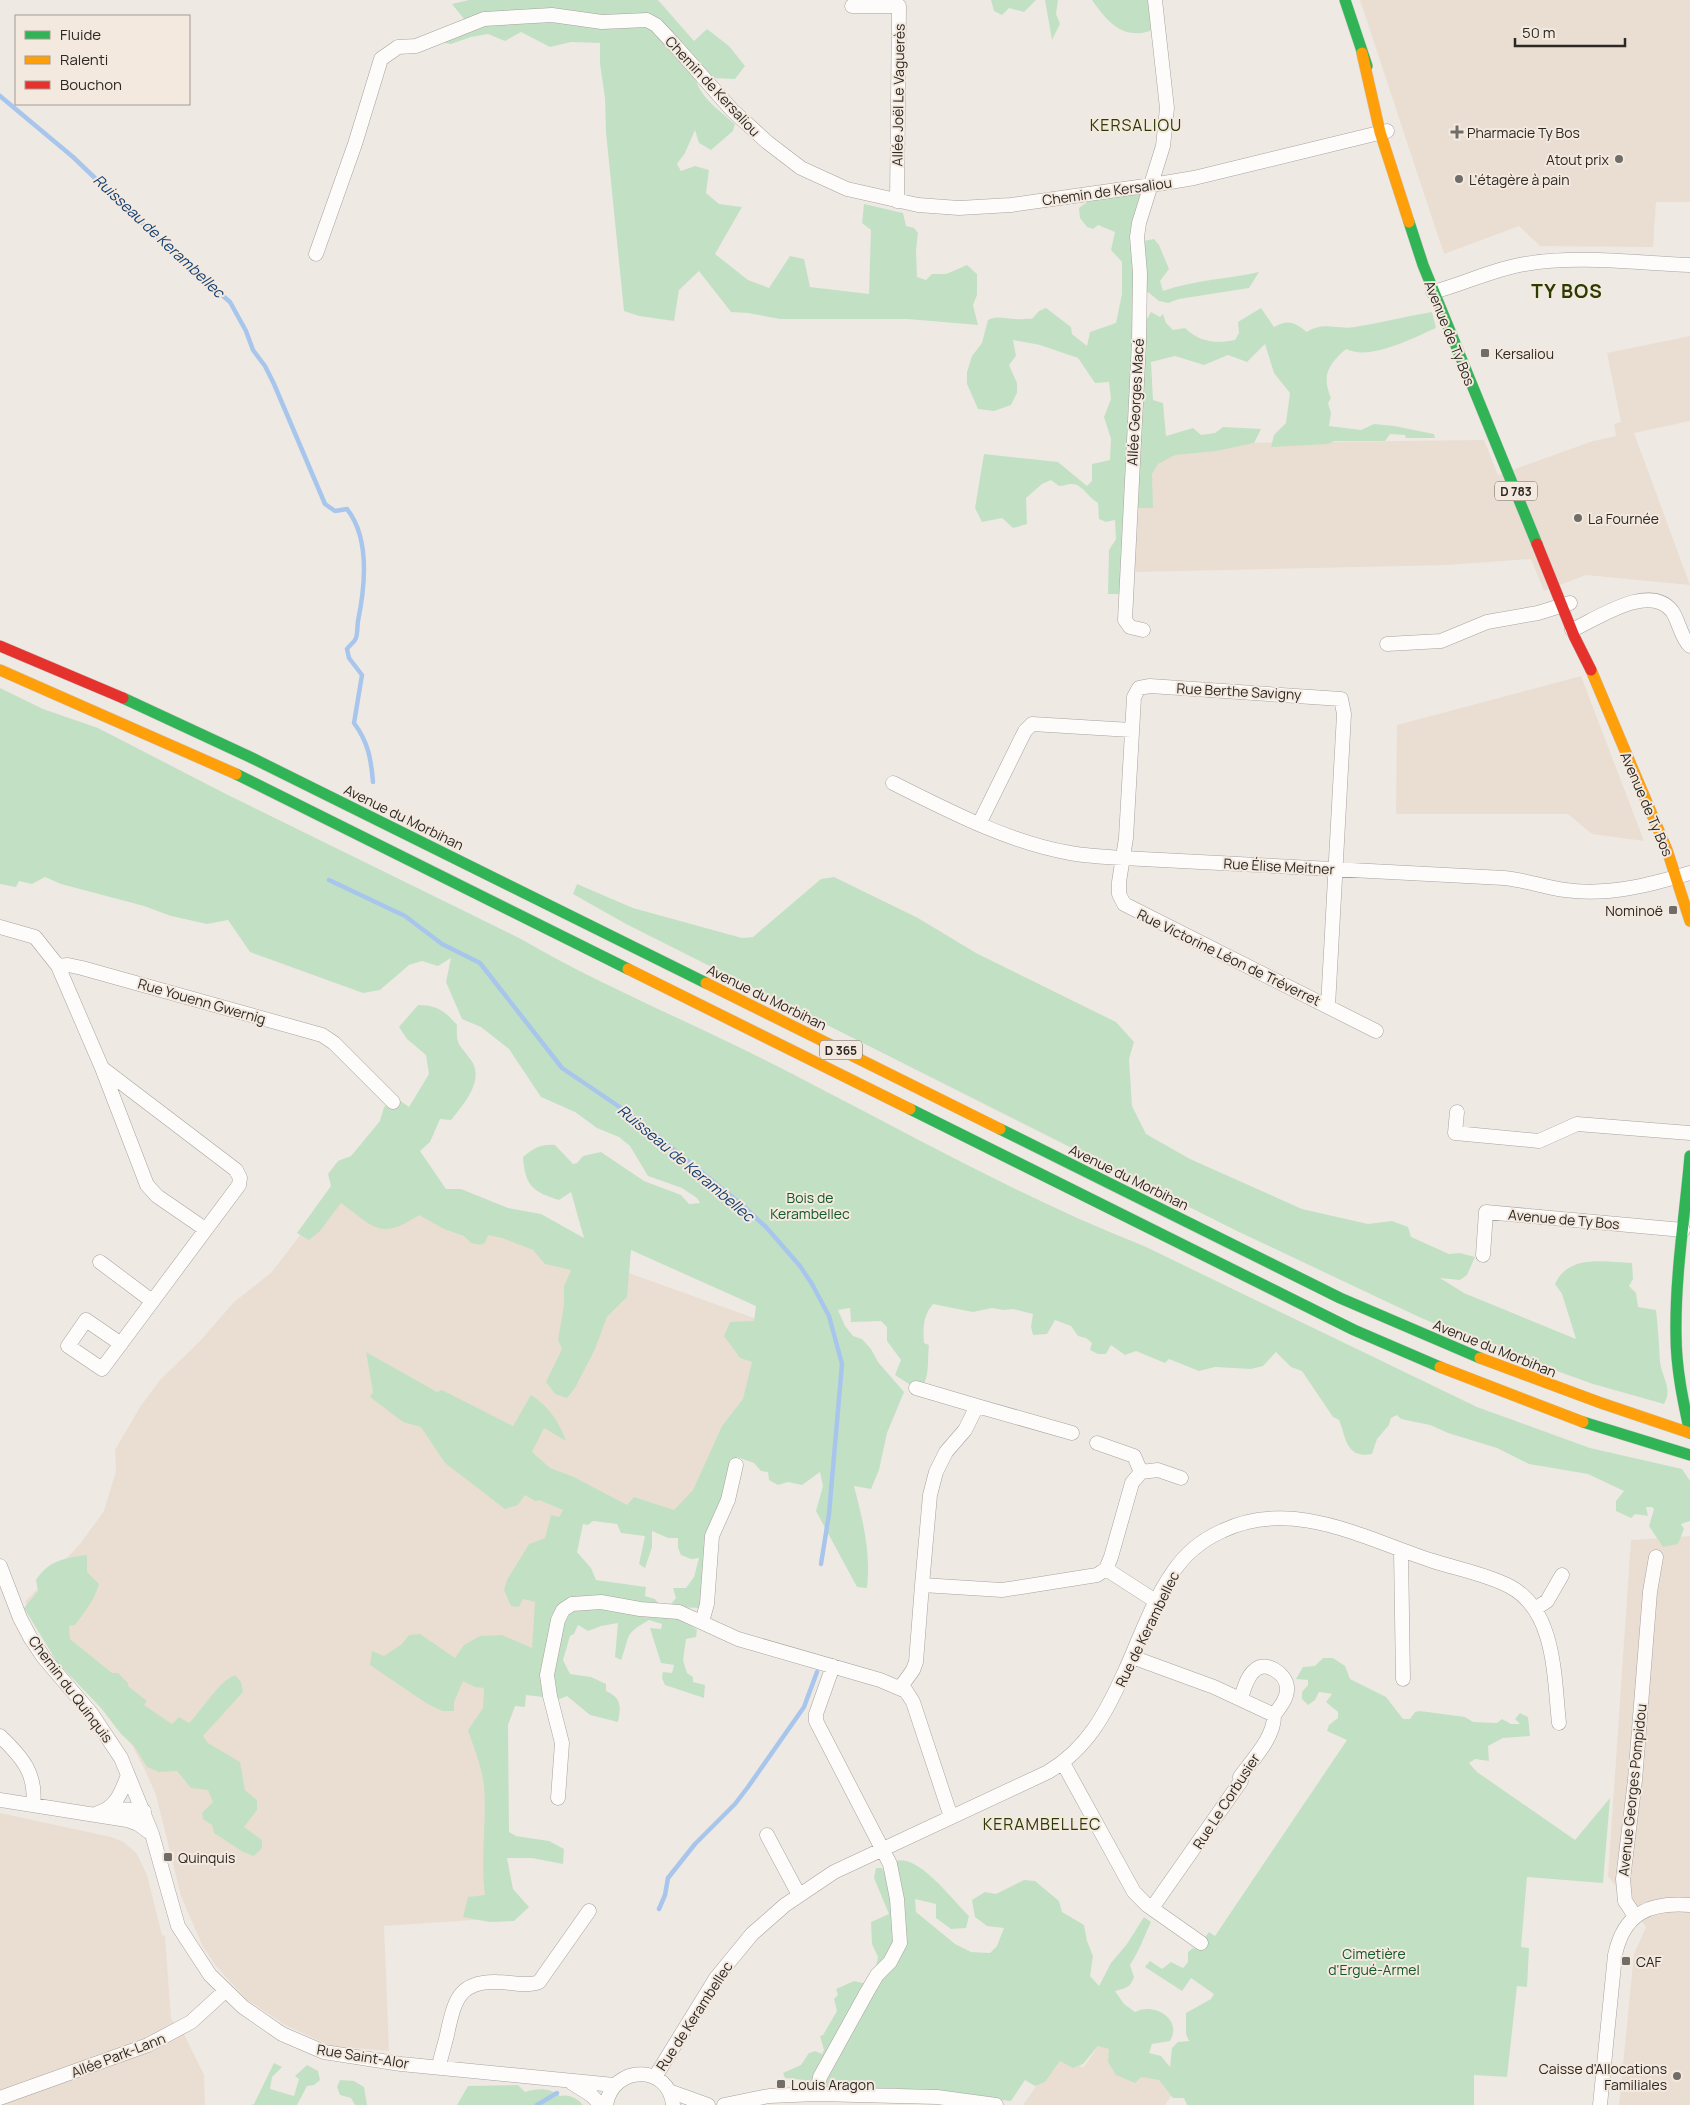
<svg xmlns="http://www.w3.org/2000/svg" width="1690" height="2105" viewBox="0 0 1690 2105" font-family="Manrope,sans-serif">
<rect width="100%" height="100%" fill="#efe9e4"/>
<!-- built -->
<path fill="#eaded3" d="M1360 0H1690V202H1656L1653 247 1540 246 1519 226 1444 254Z
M1690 336V421L1634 433 1690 585 1586 575 1544 591 1531 559 1447 565 1134 572 1139 444 1484 440 1498 475 1593 441 1616 436 1614 424 1621 422 1607 353Z
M1581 676 1644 841 1592 834 1568 814H1396L1397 725Z
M335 1190 626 1272 754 1318 771 1329 729 1453 704 1542 577 1504 548 1636 505 1698 503 1918 384 1926 389 2051 331 2046 287 2026 246 1999 216 1966 203 1947 181 1896 156 1795 145 1770 123 1729 33 1619 25 1602 80 1544 104 1511 116 1471 115 1450 140 1407 160 1380 200 1341 234 1302 271 1273Z
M1690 1536V2105H1619L1634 1954 1646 1927 1608 1876 1631 1540Z
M0 1813 111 1837 124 1842 137 1854 147 1875 162 1935 165 1936 171 2019 183 2032 204 2075 205 2105H0Z
M1111 2028 1183 2079 1165 2105H1023L1060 2052 1083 2068Z"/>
<!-- green -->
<path fill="#c2e1c4" d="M469 0H658L694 41 707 29 729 46 745 66 735 79 711 78 705 72 696 80C701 98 721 112 735 124L733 131 711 150 699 143 695 130 685 153 677 164 681 171 695 166 709 170 706 193 719 204 742 207 715 254 748 280 769 288 790 256 804 259 810 287 869 294 871 230 862 223 864 204 903 213 906 226 914 228 918 233 916 250 917 277 926 280 932 274H946L967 265 977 274V295L973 305 978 325 908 319H780L748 313 731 312 699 271 679 290 674 321 639 316 624 311 606 132 605 98 600 64V43L571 42 550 47 521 32 505 41 488 34 471 37 451 44 438 42 476 27 464 19 452 4Z
M991 0H1036L1024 12 1009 8 1002 15 994 11Z
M1045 0H1058L1056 14 1060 24 1052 40Z
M1092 0H1148L1152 25 1150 31C1122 40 1107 21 1092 0Z
M1139 191 1143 197V241L1154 239 1159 245 1169 269 1160 281 1163 291C1194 280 1227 279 1259 272L1249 288 1179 299 1168 303 1159 301 1148 292 1142 295 1144 324 1151 312 1160 317 1163 314 1166 323 1173 330 1185 328C1199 342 1216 344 1235 340L1239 333 1238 322 1261 308 1274 327C1289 319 1294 322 1307 332 1324 321 1336 330 1355 327 1381 323 1406 316 1432 312L1436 328C1413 338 1370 361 1346 349 1329 364 1321 375 1331 398L1328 403 1331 413 1329 426 1361 430 1374 424 1394 426 1434 434 1435 438H1406L1405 435 1390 434 1385 441H1334L1328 444 1271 447 1274 435 1286 423 1290 393 1274 373 1265 344 1247 362 1228 355 1204 365 1175 356 1151 362 1153 400 1163 403 1166 436 1193 428 1201 435 1215 433 1223 427 1261 429 1254 443 1216 451 1175 455 1158 464 1152 474 1153 508H1132L1119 594H1108L1109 550 1116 539 1115 520 1106 522 1099 519 1098 503C1089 498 1082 484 1072 484 1067 484 1064 486 1059 486L1051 480 1042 484 1026 498 1027 524 1013 528 1002 518 982 522 975 508 984 454 1058 462 1087 486 1092 481V464L1110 460 1111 439 1104 417 1111 399 1109 382 1095 383 1078 358 1040 345 1013 340 1016 356 1009 365 1017 383V393L1011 405 994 411 978 409 967 384V372L972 356 982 343 988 320C998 315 1006 319 1016 319 1022 320 1026 318 1032 319L1039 311 1046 308 1071 327 1072 334 1087 346 1090 332 1116 323 1122 294V262L1111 250 1115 232 1098 225 1093 229 1087 227 1080 218 1079 208 1087 202Z
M0 688 43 709 98 728 226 794 521 939C598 984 681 1018 761 1058 888 1122 1012 1194 1144 1246L1477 1407 1590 1448 1682 1469 1690 1481V1521L1681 1524 1684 1529 1678 1544 1663 1547 1649 1526 1654 1509 1652 1507H1646L1648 1516 1635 1514 1631 1518 1616 1511V1501L1624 1491 1588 1474 1529 1464 1497 1448 1448 1433 1430 1425 1401 1419 1397 1415 1391 1418 1389 1425 1377 1439 1372 1454C1345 1459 1346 1436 1339 1420L1333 1417 1302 1371 1291 1367 1276 1352 1263 1366 1251 1369 1215 1367 1199 1371 1169 1359 1165 1363 1136 1351 1125 1355 1111 1345 1106 1354H1098L1090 1350 1092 1343 1086 1338 1078 1336 1071 1326 1055 1320 1047 1334 1033 1335 1031 1327 1033 1314 1013 1309 1004 1310 992 1308 973 1312 933 1304C923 1316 923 1328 924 1343L929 1345C927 1360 930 1373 923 1386H912L895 1375 901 1360 887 1341V1327L881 1321 851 1322 850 1308 838 1310 845 1326 853 1336 862 1339 871 1349 878 1362 904 1392 887 1433 879 1470 871 1489 854 1486C863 1521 871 1552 867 1588L857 1587 816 1511 823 1486 820 1472 802 1485 788 1482 778 1485 769 1480 768 1472 761 1471 754 1463 737 1457 727 1479 702 1608 674 1607 671 1604 676 1598 673 1588H686L694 1577 699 1558 691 1559 681 1555 678 1548V1538H668L652 1531V1547L645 1568 639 1564 645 1536 621 1533 617 1524 593 1521 588 1525 583 1524 577 1552 591 1568 596 1580 646 1587 645 1596 655 1599C661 1609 686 1621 697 1630L696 1637 686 1639 683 1660 687 1673 693 1677V1682L705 1685 704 1698 665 1685 662 1678 663 1672 672 1673 674 1665 661 1663 650 1628 661 1629 662 1624 649 1620C623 1635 631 1634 621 1660L615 1657 618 1623 601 1626 588 1631 578 1625 574 1634 570 1636 563 1660 570 1674 591 1677 606 1684V1691C622 1698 621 1707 618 1722L590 1715 567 1696 560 1699 526 1695 525 1707 515 1706 508 1725 509 1832 516 1836 549 1841 564 1849 563 1864 532 1858H507L513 1889 529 1907 514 1921 490 1922 463 1917 468 1897 485 1895C480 1859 487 1823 484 1786 482 1767 474 1749 468 1730L483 1708 484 1688 475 1687 463 1681 454 1702V1711H442L426 1703 370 1665 372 1651 384 1656 402 1644 409 1635 420 1634 455 1658 464 1645 480 1636 502 1635 532 1648 535 1602 523 1599 519 1607 511 1606 504 1590 507 1580 529 1544 545 1538 551 1515 559 1517 563 1510 539 1500 535 1501 525 1495 518 1505 505 1509 445 1463 421 1427 403 1422 370 1397 373 1392 366 1352 437 1392 442 1390 513 1426 531 1395C548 1406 559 1421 566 1441L544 1428 532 1452 550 1468 574 1477 627 1505 634 1497 674 1510 693 1490 722 1426 743 1399 752 1362 740 1358 724 1336 730 1322 754 1321 756 1306 631 1250 627 1297 607 1317 595 1349 575 1388 567 1398 555 1394 546 1382 562 1349 558 1340 564 1305V1286L571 1270 545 1264 533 1250 502 1238 488 1235 485 1243 480 1245 471 1243 464 1236 444 1229 419 1215C380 1241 374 1227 341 1203L320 1231 309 1240 297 1233 331 1186 328 1174 338 1161 351 1156 380 1121 384 1107 399 1100 409 1107 429 1074 426 1055 407 1039 399 1027 418 1005C437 1005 445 1011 457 1025 456 1046 459 1043 471 1060 485 1080 464 1104 451 1120L440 1119 430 1142 420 1151 446 1189H461L508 1208 541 1214 584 1238 571 1192 559 1200C533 1192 525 1186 523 1157 534 1148 541 1144 555 1145L573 1164 577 1163 583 1156 601 1152 644 1181 681 1195 689 1204 700 1203 697 1198 682 1188 648 1176 630 1146 619 1137 597 1128 575 1112 541 1097 509 1049 481 1027 462 1019 446 982 451 958 438 966 422 961 409 965 380 990 363 993 250 952 228 920 207 924 171 916 144 906 61 884 45 877 32 884 19 881 16 887 0 884Z
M834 877 918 918 976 953 1116 1022 1134 1042 1129 1059 1132 1106 1146 1134 1190 1159 1302 1209 1368 1224 1392 1221 1408 1227 1411 1237 1449 1254 1460 1253 1475 1257 1467 1275 1460 1280 1440 1278 1464 1293 1576 1339 1562 1294 1555 1284C1568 1254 1605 1262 1632 1263L1633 1279 1629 1286 1636 1293 1638 1307 1656 1310C1658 1327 1659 1345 1660 1362 1662 1377 1673 1389 1664 1404L1593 1384 1476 1342 1417 1316 1237 1231 626 924 573 894 577 884 633 908 742 938 753 937 821 879Z
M87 1555V1572L99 1584C95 1599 85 1612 75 1625L69 1626 70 1639 112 1673H118L128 1683V1686L147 1701 144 1705 172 1724 179 1717 189 1723C203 1709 218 1682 235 1675L241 1682 243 1692 203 1736 208 1743 240 1762 245 1790 257 1800V1810L244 1827 262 1840V1848L254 1856 243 1852 214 1833 212 1825 203 1819 202 1813 213 1802 208 1790 191 1788 177 1771 159 1772 147 1767 134 1746 121 1734 101 1708 57 1662 24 1608 38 1591 36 1580C49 1560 65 1558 87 1555Z
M1323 1658H1333L1345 1666 1350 1679 1386 1697 1403 1719H1410L1415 1712 1420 1711 1465 1717 1473 1722 1497 1723 1502 1719 1511 1724H1520L1515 1719 1520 1713 1528 1717 1530 1736 1503 1738 1488 1746 1489 1761 1475 1759 1469 1763 1477 1772 1575 1840 1610 1798 1603 1883 1527 1877 1521 1947 1529 1948 1527 1987 1517 1986 1507 2077 1474 2075V2105H1187L1184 2098H1173L1159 2080 1141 2077 1135 2083 1116 2075 1108 2062 1109 2049 1098 2046 1083 2064 1073 2068 1060 2061 1045 2082 1035 2086 1025 2080 1011 2101 892 2088 836 2089 811 2084 804 2080 785 2078 783 2073 801 2065 809 2053 815 2051 822 2054 824 2050 820 2036 823 2035 837 2011 834 1999 838 1995 836 1989 854 1981 872 1985 880 1972 876 1966 878 1957 872 1944 871 1922 889 1914 874 1878 876 1868H882L884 1872 899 1877 896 1861C919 1854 953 1901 969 1916L966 1928 951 1929 936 1918V1904L915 1899 916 1912 955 1944 971 1952 990 1953 997 1946 1004 1928 987 1926 975 1917 972 1900 985 1892 996 1894 1024 1880 1035 1881 1059 1901 1062 1912 1084 1925 1087 1941 1093 1956 1090 1976 1099 1986 1111 1963 1127 1944 1144 1917 1151 1922C1144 1937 1139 1951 1130 1965L1134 1977C1130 1988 1126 1988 1115 1991L1124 2004 1135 2012C1154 2002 1183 2019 1170 2041L1152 2044 1149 2053 1161 2056 1170 2067 1172 2048 1178 2042 1189 2041 1186 2034V2013L1211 1999 1214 1994 1191 1978 1182 1991 1145 1967 1150 1961 1162 1969 1171 1962 1183 1968 1188 1962V1952L1193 1948 1196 1949 1209 1932 1215 1936 1347 1740 1327 1731 1329 1725 1338 1718V1712L1326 1702 1332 1694 1319 1692 1315 1700 1308 1705 1302 1699V1692L1308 1685V1680L1296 1679 1303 1667 1315 1666Z
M274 2063 282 2067 272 2077 270 2089 294 2096 299 2079 295 2076 307 2065 318 2071 320 2080 314 2085 307 2086 297 2105H251L254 2104Z
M340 2080 354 2081 364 2087 367 2105H355L351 2098 340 2095 337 2087Z
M518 2085 525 2092C539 2088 549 2088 560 2096 569 2094 577 2098 583 2105H457L468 2086Z"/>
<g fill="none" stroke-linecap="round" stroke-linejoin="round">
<!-- stream -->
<path stroke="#a8c6ec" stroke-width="4.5" d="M0 96 73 157 165 245 230 302 246 331 253 350 265 366 274 384 325 504 335 511 347 509C370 538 365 587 358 621 357 627 358 636 355 640 353 643 349 646 347 649L349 658 362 675 354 723C368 742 371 758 373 782
M329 880 405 916 442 944 480 963 562 1068 630 1114 743 1206 766 1227 800 1266 812 1284 829 1316 842 1364 829 1514 821 1564
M659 1909 665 1895 668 1878 695 1844 735 1804 748 1787 804 1707 817 1672
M537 2105 557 2093"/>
<!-- street casing -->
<g stroke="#a7a29e" stroke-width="15">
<path id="street" d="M852 6H899L897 201
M316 254 355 144 381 59 398 47 416 46 484 19 552 15 602 22 647 20 656 25 672 42 732 110 767 142 801 168 847 189 918 205 959 208 1011 205 1152 185 1194 178 1387 131
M1433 292C1464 284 1493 269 1525 264 1577 255 1637 263 1690 265
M1143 630 1130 627 1125 620 1139 342 1140 273 1137 237 1139 223 1163 146 1167 108 1155 0
M1572 630C1597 619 1649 582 1672 611 1679 621 1681 638 1690 646
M1387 644 1441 641 1487 622 1538 613 1570 603
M893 783C949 811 1008 842 1070 853 1087 856 1105 857 1123 858L1504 878C1525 880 1544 887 1565 890 1608 896 1650 885 1690 873
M979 824 1025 731 1032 724 1131 730
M0 927 35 937 58 966 68 965 82 968 322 1035 334 1043 393 1102
M58 966 102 1068 147 1185 157 1196 205 1229
M1328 1006 1344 714 1341 699 1150 686 1139 688 1134 697 1126 838 1119 882V894L1124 904 1376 1031
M102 1068 236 1170 240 1178 239 1185C193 1246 148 1308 102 1369L68 1346 86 1320 121 1344
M1457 1112 1455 1133 1539 1141 1577 1124 1690 1133
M1483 1255 1486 1212 1683 1230
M100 1262 152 1301
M916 1388 977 1406
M1072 1433 977 1406 965 1430 946 1452 936 1472 930 1495 922 1585 1002 1590 1097 1575 1106 1569 1157 1602
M1097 1443 1134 1456 1141 1472 1132 1483 1111 1557 1106 1569
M1141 1472 1158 1470 1181 1478
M1401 1551 1403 1679
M0 1566 20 1618 30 1637 44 1658 91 1713 121 1758 152 1834 178 1926 210 1975 243 2007 282 2034 324 2052 401 2064 614 2085
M1535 1609 1547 1601 1562 1575
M702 1622 707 1604 712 1536 728 1500 736 1465
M1132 1657 1214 1687 1274 1715C1280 1707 1288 1698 1287 1687 1286 1674 1266 1660 1255 1670 1247 1676 1244 1689 1241 1698
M900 1688 913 1670 916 1662 922 1585
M0 1736C22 1757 37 1774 33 1805
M1063 1763 1134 1892 1147 1905 1201 1943
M558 1798 562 1743 550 1696 547 1675 558 1620 563 1610 572 1604 601 1602 640 1609 679 1612 738 1639 880 1680 906 1691 913 1702 951 1817
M0 1800 127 1820 138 1824 152 1834
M111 1808 144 1811
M95 1814C116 1809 121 1793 128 1775
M767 1835 799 1895
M1152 1908 1241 1781 1240 1777C1252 1760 1275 1737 1274 1715
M1635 1916 1625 1901 1623 1879 1635 1780 1650 1592 1656 1557
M439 2067C441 2054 446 2042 448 2030 455 1999 460 1981 497 1982 510 1982 526 1987 539 1982L589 1911
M655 2077 716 1978 752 1934 785 1905 834 1872 1048 1772C1088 1748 1106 1713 1125 1671 1139 1640 1153 1600 1173 1572 1185 1554 1202 1540 1222 1531 1293 1497 1365 1539 1433 1561 1458 1569 1486 1574 1509 1586 1556 1610 1554 1678 1559 1723
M572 2083 591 2095 601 2105
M669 2091 708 2105
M817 2094 820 2077 867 1992 877 1975 890 1962 900 1943 897 1899 890 1864 816 1721V1714L833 1666
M0 2098 148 2045 191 2022 225 1991
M606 2105C613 2064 669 2064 673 2105
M724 2105 769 2096 817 2094 937 2097 996 2105
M1600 2105 1615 1955C1624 1913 1649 1902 1690 1905"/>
</g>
<!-- fast casing -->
<g stroke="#cbc8c5" stroke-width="12">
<path id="fast" d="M1345 0 1367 66
M1409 222 1423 265 1537 544
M123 698 250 757 706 983
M236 774 628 969
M910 1109 1354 1330 1440 1367
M1000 1129 1340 1298 1480 1358
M1690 1156C1685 1215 1675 1275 1676 1335 1676 1368 1683 1401 1690 1433
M1583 1422 1690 1455"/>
</g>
<!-- slow casing -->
<g stroke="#cbc8c5" stroke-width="12">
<path id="slow" d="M1362 53 1380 132 1409 222
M0 670 236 774
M1591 670 1667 850 1690 921
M628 969 910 1109
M706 983 1000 1129
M1480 1358 1601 1403 1690 1433
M1440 1367 1583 1422"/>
</g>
<!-- jam casing -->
<g stroke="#cbc8c5" stroke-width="12">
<path id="jam" d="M1537 544 1574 636 1591 670
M0 646 123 698"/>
</g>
<!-- street -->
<use href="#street" stroke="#fdfcfb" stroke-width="14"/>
<!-- fast -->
<use href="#fast" stroke="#30b455" stroke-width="11"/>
<!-- slow -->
<use href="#slow" stroke="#ff9f0a" stroke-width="11"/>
<!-- jam -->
<use href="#jam" stroke="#e5322d" stroke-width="11"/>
</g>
<!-- markers -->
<g fill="#706c67" stroke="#f4e9df" stroke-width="2">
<path d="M1454.5 124.5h5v5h5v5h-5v5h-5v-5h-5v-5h5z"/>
<circle cx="1619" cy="159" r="5"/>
<circle cx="1459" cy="179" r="5"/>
<rect x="1480" y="348" width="10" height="10" rx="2.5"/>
<circle cx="1578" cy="518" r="5"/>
<rect x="1668" y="905" width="10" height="10" rx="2.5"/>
<rect x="163" y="1852" width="10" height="10" rx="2.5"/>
<rect x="1621" y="1956" width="10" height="10" rx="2.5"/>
<circle cx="1677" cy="2076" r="5"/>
<rect x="776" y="2079" width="10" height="10" rx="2.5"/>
</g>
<g text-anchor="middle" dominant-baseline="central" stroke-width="4" stroke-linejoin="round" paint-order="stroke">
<!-- shield labels -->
<g fill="#f4e9df" stroke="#68625c" stroke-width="1">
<rect x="1495" y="481.5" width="42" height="19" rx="4"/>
<rect x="820" y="1040.5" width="42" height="19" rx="4"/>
</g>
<g font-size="12" font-weight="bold" fill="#2c2824">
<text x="1516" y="491">D 783</text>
<text x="841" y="1050">D 365</text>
</g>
<!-- street labels -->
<g font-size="14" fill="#2c2824" stroke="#f4e9df">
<text transform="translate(713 86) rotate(47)">Chemin de Kersaliou</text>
<text transform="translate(898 95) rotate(-89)">Allée Joël Le Vaguerès</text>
<text transform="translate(1107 191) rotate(-8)">Chemin de Kersaliou</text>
<text transform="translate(1450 333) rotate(68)">Avenue de Ty Bos</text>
<text transform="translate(1135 402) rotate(-87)">Allée Georges Macé</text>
<text transform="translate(1239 691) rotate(3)">Rue Berthe Savigny</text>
<text transform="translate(1647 804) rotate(67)">Avenue de Ty Bos</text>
<text transform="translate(404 817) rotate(26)">Avenue du Morbihan</text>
<text transform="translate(1279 866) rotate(3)">Rue Élise Meitner</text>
<text transform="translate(1229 957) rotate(26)">Rue Victorine Léon de Tréverret</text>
<text transform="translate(767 997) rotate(26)">Avenue du Morbihan</text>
<text transform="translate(202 1001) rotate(16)">Rue Youenn Gwernig</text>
<text transform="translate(1129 1177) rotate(26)">Avenue du Morbihan</text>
<text transform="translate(1564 1219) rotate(5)">Avenue de Ty Bos</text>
<text transform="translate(1495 1348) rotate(22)">Avenue du Morbihan</text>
<text transform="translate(1147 1629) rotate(-64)">Rue de Kerambellec</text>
<text transform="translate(71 1689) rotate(53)">Chemin du Quinquis</text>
<text transform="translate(1632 1790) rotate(-84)">Avenue Georges Pompidou</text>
<text transform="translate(1226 1801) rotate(-57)">Rue Le Corbusier</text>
<text transform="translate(694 2016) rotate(-57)">Rue de Kerambellec</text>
<text transform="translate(118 2055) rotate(-21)">Allée Park-Lann</text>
<text transform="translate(363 2056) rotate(9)">Rue Saint-Alor</text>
</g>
<!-- poi labels -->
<g font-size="14" fill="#2c2824" stroke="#f4e9df" text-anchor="start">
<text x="1467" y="132">Pharmacie Ty Bos</text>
<text x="1609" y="159" text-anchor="end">Atout prix</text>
<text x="1469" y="179">L'étagère à pain</text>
<text x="1495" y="353">Kersaliou</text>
<text x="1588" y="518">La Fournée</text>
<text x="1663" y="910" text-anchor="end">Nominoë</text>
<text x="178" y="1857">Quinquis</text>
<text x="1636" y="1961">CAF</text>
<text x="1667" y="2068" text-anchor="end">Caisse d'Allocations<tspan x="1667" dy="16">Familiales</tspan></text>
<text x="791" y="2084">Louis Aragon</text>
</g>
<!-- park labels -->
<g font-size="14" fill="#125729" stroke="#f4e9df">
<text x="810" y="1197">Bois de<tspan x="810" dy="16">Kerambellec</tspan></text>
<text x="1374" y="1953">Cimetière<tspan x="1374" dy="16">d'Ergué-Armel</tspan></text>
</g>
<!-- water labels -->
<g font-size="15" font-style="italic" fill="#123f72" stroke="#f4e9df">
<text transform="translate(159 236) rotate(43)">Ruisseau de Kerambellec</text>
<text transform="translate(686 1163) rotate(40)">Ruisseau de Kerambellec</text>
</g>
<!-- quarter labels -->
<g font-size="16" letter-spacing="1" fill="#2b3b02" stroke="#f4e9df">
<text x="1136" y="125">KERSALIOU</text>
<text x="1042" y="1824">KERAMBELLEC</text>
</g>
<!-- district labels -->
<g font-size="19" font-weight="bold" letter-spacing="1" fill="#2b3b02" stroke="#f4e9df">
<text x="1567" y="291">TY BOS</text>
</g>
</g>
<!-- legend -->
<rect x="15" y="15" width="175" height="90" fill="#f4e9df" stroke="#a49c94"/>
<rect x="25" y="31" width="25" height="8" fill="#30b455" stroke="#a49c94"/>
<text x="60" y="40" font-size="15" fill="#2c2824">Fluide</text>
<rect x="25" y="56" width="25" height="8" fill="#ff9f0a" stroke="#a49c94"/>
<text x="60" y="65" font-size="15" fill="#2c2824">Ralenti</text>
<rect x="25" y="81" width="25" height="8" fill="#e5322d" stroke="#a49c94"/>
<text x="60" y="90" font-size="15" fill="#2c2824">Bouchon</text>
<!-- scale -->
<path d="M1515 38v8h110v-8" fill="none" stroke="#2c2824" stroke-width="2.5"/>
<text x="1522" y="38" font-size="15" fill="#2c2824" stroke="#f4e9df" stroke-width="4" paint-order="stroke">50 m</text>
</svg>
